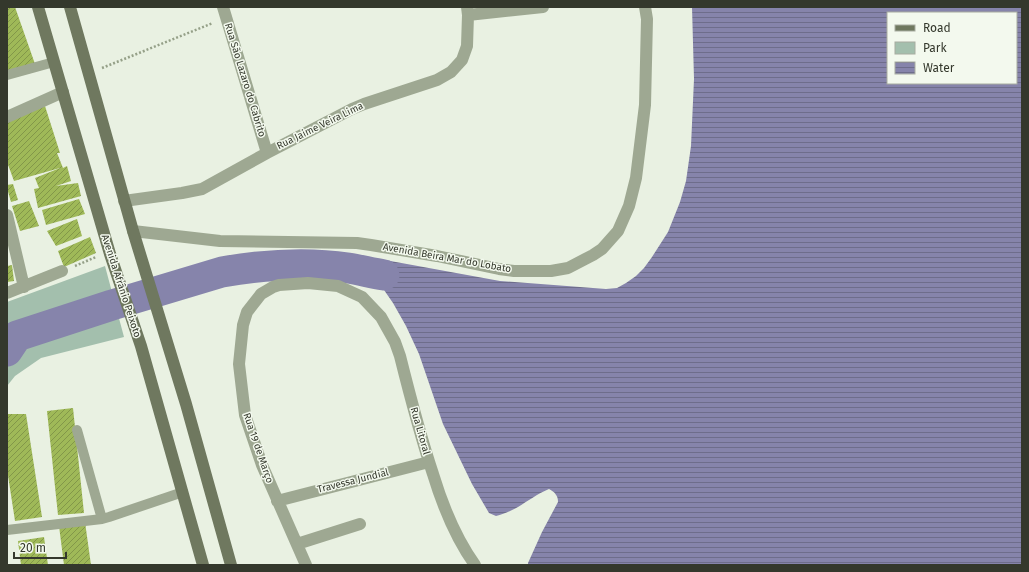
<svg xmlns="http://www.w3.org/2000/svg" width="1029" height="572" viewBox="0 0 1029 572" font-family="'Fira Sans',sans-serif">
<defs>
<pattern id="water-rules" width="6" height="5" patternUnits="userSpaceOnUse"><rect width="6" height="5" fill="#8684ab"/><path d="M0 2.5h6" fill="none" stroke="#6e6d8b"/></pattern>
<pattern id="building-hatch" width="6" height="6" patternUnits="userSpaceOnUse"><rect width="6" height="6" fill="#9fb958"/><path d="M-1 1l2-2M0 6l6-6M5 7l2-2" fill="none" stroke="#829749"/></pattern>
</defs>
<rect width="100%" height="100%" fill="#e9f1e2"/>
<!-- green -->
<path fill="#a3bfad" d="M105 266 124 337 41 358 15 376 7 386V302Z"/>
<!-- water -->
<path fill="url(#water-rules)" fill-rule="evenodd" d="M692 7H1022V565H528V563L542 532 558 502C558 496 555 492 549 489 537 494 528 501 518 507 511 511 504 514 496 516L489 513 472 484 443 424 419 354 406 326 393 303 384 290 385 260 500 281 606 289 617 288 626 283 636 276 644 268 652 257 668 232 680 202 686 181 691 146 694 79ZM888 13H1016V83H888Z"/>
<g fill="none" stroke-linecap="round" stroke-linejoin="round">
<!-- river -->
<path stroke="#8684ab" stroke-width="31" d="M7 351 17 336 112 305 222 272C262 265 308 262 348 268 360 270 372 273 384 275"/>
</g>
<!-- building -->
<path fill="url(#building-hatch)" d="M7 7H15L35 64 7 73Z
M45 106 60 153H57L63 168 67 166 71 181 56 186 78 183 81 196 38 208 34 189 39 188 35 178 60 168 14 181 7 162V122Z
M13 184 18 200 11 202 7 188V185Z
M79 199 85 214 46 225 42 210Z
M29 201 39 226 20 231 12 206Z
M77 219 82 236 56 246 47 231Z
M90 237 96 253 64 267 58 251Z
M12 265 14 281 7 282V266Z
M73 408 84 513 58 515 47 411Z
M7 414H26L42 517 15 521 7 469Z
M85 522 91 565H64L59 526Z
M44 537 48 565H21L18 541Z"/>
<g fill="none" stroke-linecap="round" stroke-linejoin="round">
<!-- path -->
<path stroke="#95a088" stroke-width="2.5" stroke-dasharray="2 2" stroke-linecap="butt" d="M102 68 213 23
M75 266 96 257"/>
<!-- lane -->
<path stroke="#9ea892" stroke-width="10" d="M7 75 54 62
M77 430 102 519
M7 530 102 519 109 517 183 492"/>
<!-- street -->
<path stroke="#9ea892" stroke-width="12" d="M223 7 267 153
M468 15 543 7
M7 117 63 92
M124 201 182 193 202 189 267 153 352 109 364 104 437 80 451 72 462 60 467 46 468 15 467 7
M7 215 24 287
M133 231 220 241 357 243 371 245 437 256 499 269 514 271H551L568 268 593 255 602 249 618 231 629 206 636 178 645 105 647 19 645 7
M7 293 62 271
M277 501 429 462
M297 544 360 524
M306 565 262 465 245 415 239 364 243 325 247 312 261 294 273 287 279 285 308 283 338 286 362 297 381 317 395 342 400 356C410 396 420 435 433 474 443 507 455 537 475 565"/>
<!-- primary -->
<path stroke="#6f785f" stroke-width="12" d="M38 7 110 254 141 346 203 565
M70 7 133 231 186 404 231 565"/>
</g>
<g text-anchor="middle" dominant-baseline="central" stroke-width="3" stroke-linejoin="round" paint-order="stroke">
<!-- street labels -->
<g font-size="10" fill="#34382c" stroke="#f3f9ee">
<text transform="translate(245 80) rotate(73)">Rua São Lazaro do Cabrito</text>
<text transform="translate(320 126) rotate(-26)">Rua Jaime Veira Lima</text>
<text transform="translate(447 258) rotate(10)">Avenida Beira Mar do Lobato</text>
<text transform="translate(121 286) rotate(72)">Avenida Afrânio Peixoto</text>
<text transform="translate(420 431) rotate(74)">Rua Litoral</text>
<text transform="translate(258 448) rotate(71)">Rua 19 de Março</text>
<text transform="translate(353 481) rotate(-14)">Travessa Jundial</text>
</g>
</g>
<!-- border -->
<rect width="1029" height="572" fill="none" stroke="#34382c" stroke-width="16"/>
<!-- legend -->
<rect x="887" y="12" width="130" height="72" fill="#f3f9ee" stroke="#a7aca0"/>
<rect x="895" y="25" width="20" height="6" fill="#6f785f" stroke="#a7aca0"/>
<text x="923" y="32" font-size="12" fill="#34382c">Road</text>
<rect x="895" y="42" width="20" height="12" fill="#a3bfad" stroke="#a7aca0"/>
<text x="923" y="52" font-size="12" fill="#34382c">Park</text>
<rect x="895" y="62" width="20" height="12" fill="url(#water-rules)" stroke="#a7aca0"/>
<text x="923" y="72" font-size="12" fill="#34382c">Water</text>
<!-- scale -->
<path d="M14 552v6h52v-6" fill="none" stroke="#34382c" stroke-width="2"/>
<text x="20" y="552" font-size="12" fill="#34382c" stroke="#f3f9ee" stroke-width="3" paint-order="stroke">20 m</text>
</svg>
